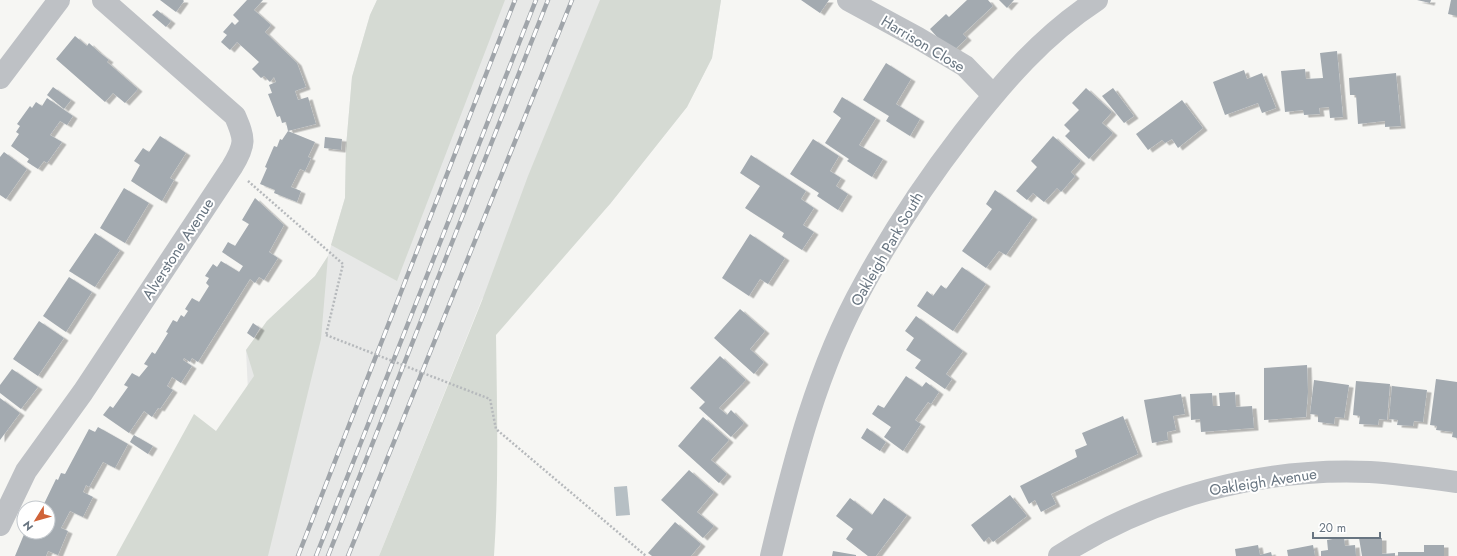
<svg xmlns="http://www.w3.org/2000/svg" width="1457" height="556" viewBox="0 0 1457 556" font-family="Jost,sans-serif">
<defs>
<filter id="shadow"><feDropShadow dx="4.5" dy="2.5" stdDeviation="0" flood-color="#0004"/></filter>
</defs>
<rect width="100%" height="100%" fill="#f6f6f3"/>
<!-- built -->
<path fill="#e7e8e7" d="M377 0H721L712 58 687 107 610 204 482 299 379 556H256L246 350 267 321 315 276 328 256 345 198 346 147 352 77 370 15Z"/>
<!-- green -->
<path fill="#d5dad3" d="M377 0H505L397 281 331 245 345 198 346 147 352 77 370 15Z
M600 0H721L712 58 687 107 610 204 496 335C497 409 499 482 494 556H379L483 298 528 176Z
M328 256 321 339 268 556H116L194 414 216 431 254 376 246 350 267 321 315 276Z"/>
<!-- water -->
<path fill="#b6bfc4" d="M627 486 630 515 616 516 614 487Z"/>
<!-- building -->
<path fill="#a3aab0" filter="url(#shadow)" d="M160 0H183L184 1 176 12Z
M247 0H263L254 10 271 25 265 32 297 63 306 87 295 91 298 100 308 97 316 124 288 131 286 122 282 123 280 116 277 117 268 94 272 93 269 85 276 82 274 77 270 82 264 76 261 78 252 69 259 62 237 42 230 50 221 42 227 35 223 32 232 22 235 25 239 21 233 15Z
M801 0H829L820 13Z
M967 0H988L993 6 963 34 967 38 951 53 930 29 946 14 949 17Z
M999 0H1014L1007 8Z
M1417 0H1431L1430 3Z
M1451 0H1457V16L1448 14Z
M157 10 171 21 166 27 152 15Z
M75 36 87 46 89 43 100 53 109 60 107 62 138 89 125 103 113 93 105 102 56 59Z
M1337 51 1343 117 1330 118 1329 107 1319 108 1320 114 1304 115 1303 110 1285 112 1281 71 1305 69 1306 79 1323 78 1320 53Z
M886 63 911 79 896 104 920 119 910 136 886 121 889 116 863 100Z
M1244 70 1247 79 1262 73 1276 108 1262 113 1258 103 1225 115 1213 82Z
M1396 73 1401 126 1385 127V121L1358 124 1356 95H1350L1349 78Z
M53 87 71 100 64 109 47 95Z
M1086 88 1112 112 1102 123 1113 133 1089 159 1065 136 1070 131 1064 125 1079 110 1072 103Z
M1113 88 1134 116 1124 123 1102 96Z
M842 97 876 118 859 145 883 159 872 177 847 161 849 159 825 143 841 118 833 112Z
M47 98 73 116 67 125 60 121 50 135 62 142 47 163 44 161 38 169 27 162 29 159 11 146 19 134 16 132 20 126 17 124 30 106 32 108 36 102 42 106Z
M1182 100 1203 128 1178 148 1172 139 1165 143 1162 140 1148 150 1136 134Z
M288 131 315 142 308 157 311 158 305 171 300 169 291 187 301 191 297 202 274 193 275 190 260 184 267 168 265 167 274 146 277 147 280 139 282 140Z
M160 136 186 153 170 178 174 180 162 201 131 181 140 165 134 161 143 148 149 152Z
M1053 136 1081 161 1071 172 1075 176 1061 192 1057 188 1044 202 1033 193 1027 200 1016 191 1037 167 1031 161Z
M325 137 342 139 341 150 324 148Z
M813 139 839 156 830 171 841 178 836 186 848 194 838 210 817 196 819 193 790 174Z
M4 152 27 169 6 199 0 195V157Z
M751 155 806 191 801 199 814 208 803 225 814 232 802 250 782 237 784 233 745 208 760 186 740 173Z
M124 188 149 203 125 243 100 228Z
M995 190 1033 217 1006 255 999 251 986 268 962 251 992 209 986 204Z
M255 198 284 225 269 252 278 258 264 280 259 277 255 283 250 279 198 362 192 358 190 362 184 358 183 360 192 366 181 383 172 377 167 386 173 390 160 409 158 408 152 417 144 411 129 433 103 415 110 406 113 408 128 387 124 385 132 373 139 377 148 366 144 364 152 352 155 354 168 333 166 332 173 320 177 322 181 315 184 317 188 311 185 309 192 298 199 302 209 286 206 283 209 278 205 276 213 264 217 267 221 261 239 272 243 266 222 252 228 242 235 246 249 224 242 220Z
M95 233 120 250 95 287 69 271Z
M750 234 785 258 768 284 760 279 749 296 722 278Z
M962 267 986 284 953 331 917 306 927 291 933 296 941 285 946 289Z
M69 277 92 292 66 332 43 316Z
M740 309 765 331 750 349 764 362 754 374 714 338Z
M916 316 963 351 946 374 952 379 945 389 915 368 921 360 906 350 914 338 905 331Z
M39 321 64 338 38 376 13 359Z
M253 323 260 328 254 338 247 333Z
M720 356 746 380 719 408 727 415 731 410 744 423 731 437 699 408 705 402 690 388Z
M1307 365 1308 392 1306 417 1264 420V368Z
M12 369 38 387 21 409 0 393V385Z
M906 376 922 387 926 382 939 392 931 404 928 402 915 420 921 424 903 451 884 437 891 427 872 414 878 405 884 408Z
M1436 379 1457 382V438L1452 437 1453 432 1436 430 1437 426 1430 425Z
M1314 380 1349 385 1344 418 1335 417 1334 424 1318 422V415L1310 414Z
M1356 381 1390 384 1387 420 1379 419 1378 425 1359 424 1360 416 1353 415Z
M1392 386 1427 390 1423 422 1414 421 1413 426 1397 425 1398 420 1389 419Z
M1235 392 1236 407 1252 406 1254 428 1201 432 1200 419 1191 420 1190 394 1212 393 1213 406H1220L1219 393Z
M1181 394 1185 414 1173 416 1176 430 1167 432 1168 440 1152 443 1144 400Z
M0 398 20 413 0 440Z
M1123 416 1138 454 1051 494 1056 504 1041 512 1035 500 1029 504 1020 486 1077 457 1075 450 1087 445 1082 433Z
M703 417 729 440 711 460 727 474 719 483 678 446Z
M98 427 128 444 115 468 103 462 89 487 86 485 83 492 93 497 83 517 70 511 61 528 68 531 58 555 48 551 46 556H15L25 532H48V508H42L56 479 58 480 61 473 65 474 89 429 95 432Z
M867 428 886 442 880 451 861 438Z
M134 435 153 446 148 454 130 442Z
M689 470 714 492 697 512 714 526 703 538 661 500Z
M1010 495 1027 516 993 542 989 537 984 542 971 525Z
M850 498 872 515 884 498 907 515 876 556H868L846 539 853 529 836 516Z
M675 522 701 544 691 556H652L648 553Z
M1344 537 1345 546 1355 545 1356 556H1321V551L1328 550 1327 540Z
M1359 538H1382V554L1395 553V556H1362Z
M1258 545 1260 555 1271 552 1272 556H1236L1235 549Z
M1313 545 1315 556H1288L1287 550Z
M1424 545H1444V556H1398V552H1424Z
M833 551 856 555V556H832Z"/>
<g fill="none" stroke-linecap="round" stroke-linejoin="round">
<!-- path -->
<path stroke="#b6b9bc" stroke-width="2.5" stroke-dasharray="2 2" stroke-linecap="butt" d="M248 181 343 264 326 335
M464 389 490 399 496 429 646 556"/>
<!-- minor -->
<path stroke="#bec1c5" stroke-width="22" d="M848 0 918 38 965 66 993 95
M0 78 59 0
M0 525 26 471 83 392 232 167C246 144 245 139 235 116L103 0
M771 556C793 463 817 368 864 284 893 231 927 180 964 132 1005 80 1042 36 1097 0
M1059 556C1150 497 1262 467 1370 472 1399 474 1428 478 1457 482"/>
<!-- rail casing -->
<g stroke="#a0a5aa" stroke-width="4.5">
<path id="rail" d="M298 556 515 0
M316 556 536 0
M328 556 548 0
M348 556 572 0"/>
</g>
<!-- rail -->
<use href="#rail" stroke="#fff" stroke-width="3" stroke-dasharray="9" stroke-linecap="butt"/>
<!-- path-bridge -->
<path stroke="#b6b9bc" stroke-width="2.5" stroke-dasharray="2 2" stroke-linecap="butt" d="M326 335 464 389"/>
</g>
<g text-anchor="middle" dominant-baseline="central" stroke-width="4" stroke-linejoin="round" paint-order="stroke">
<!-- street labels -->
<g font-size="15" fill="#687581" stroke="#fff">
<text transform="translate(923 44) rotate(31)">Harrison Close</text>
<text transform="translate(178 249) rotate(-57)">Alverstone Avenue</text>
<text transform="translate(887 249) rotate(-60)">Oakleigh Park South</text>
<text transform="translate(1263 482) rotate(-9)">Oakleigh Avenue</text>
</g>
</g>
<!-- north arrow -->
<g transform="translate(36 520) rotate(233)"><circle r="19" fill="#ffffff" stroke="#c3c8cd"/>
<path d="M0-3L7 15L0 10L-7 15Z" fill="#d06339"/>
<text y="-6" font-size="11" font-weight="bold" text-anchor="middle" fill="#687581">N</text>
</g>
<!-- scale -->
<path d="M1313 532v6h67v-6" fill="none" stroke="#687581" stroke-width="2"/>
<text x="1319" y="532" font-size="12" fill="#687581" stroke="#ffffff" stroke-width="3" paint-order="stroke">20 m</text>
</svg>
